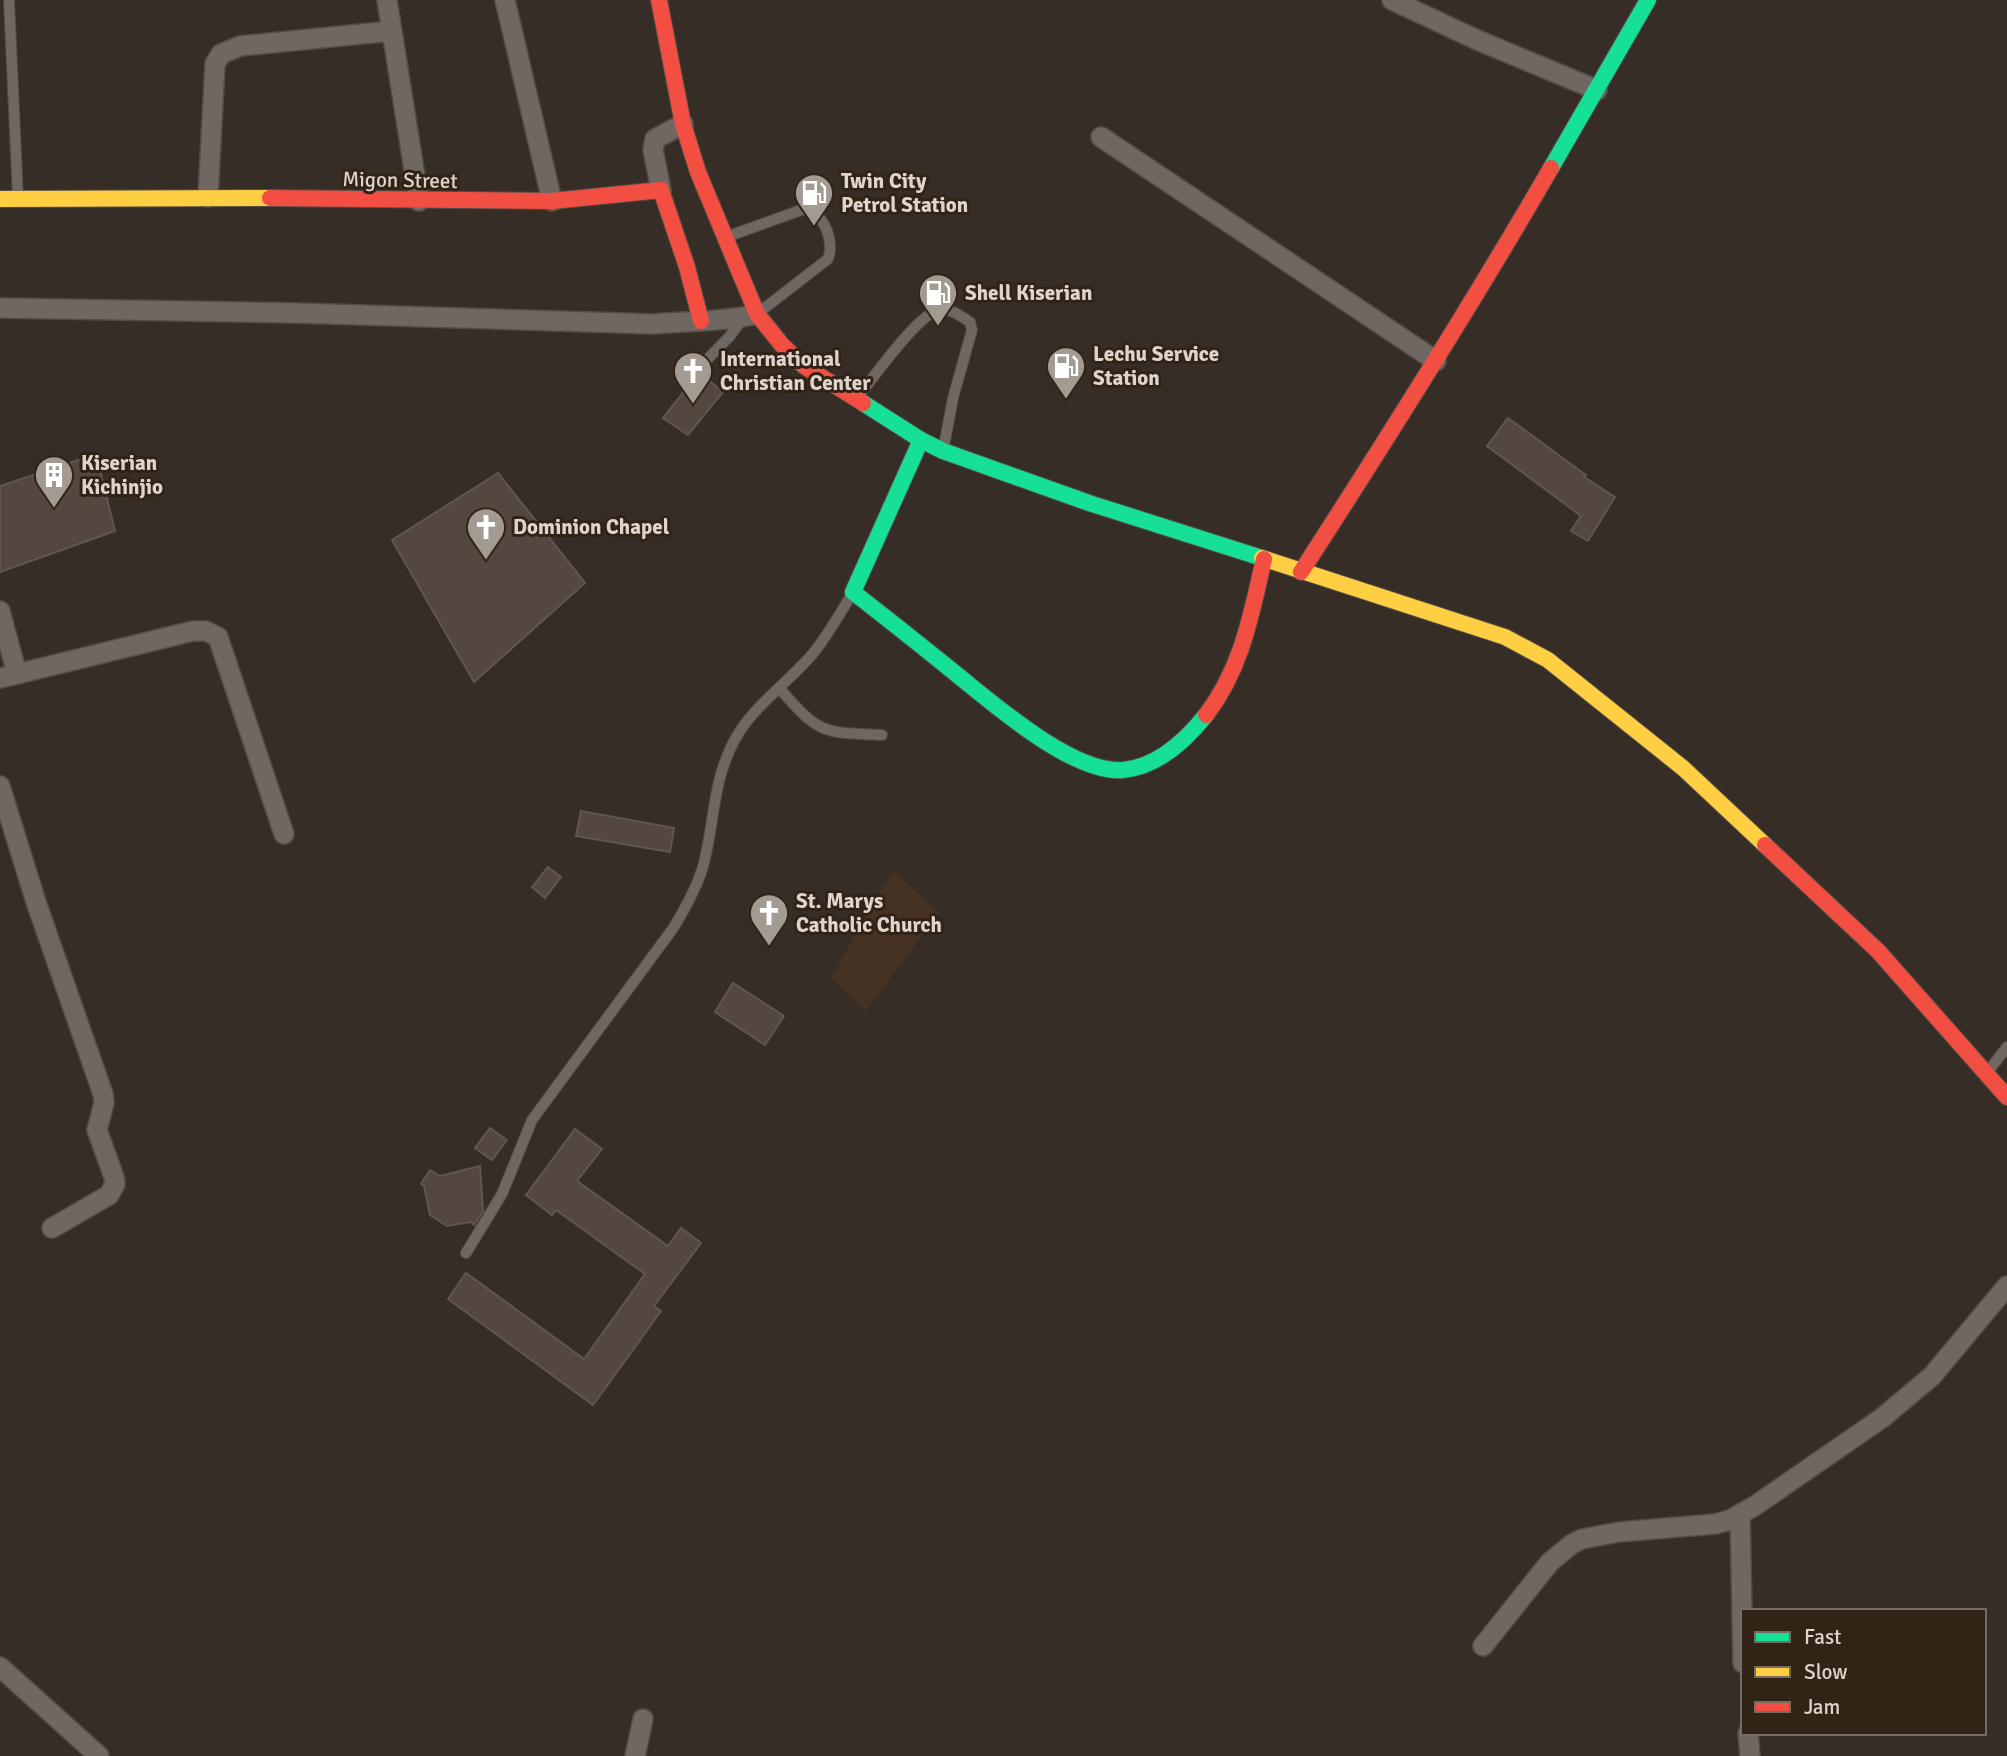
<svg xmlns="http://www.w3.org/2000/svg" width="2007" height="1756" viewBox="0 0 2007 1756" font-family="Signika,sans-serif">
<rect width="100%" height="100%" fill="#362e26"/>
<!-- built -->
<path fill="#453222" d="M894 871 939 913 866 1011 831 978 872 905Z"/>
<!-- building -->
<path fill="#534740" stroke="#5f5751" stroke-width="2" d="M702 375 723 392 688 435 663 418 689 385Z
M1508 418 1586 475 1584 477 1615 497 1588 541 1571 531 1581 516 1487 446Z
M96 454 115 531 0 572V486Z
M498 473 585 583 474 682 392 540Z
M581 811 674 828 670 852 576 836Z
M548 867 561 877 545 898 532 887Z
M733 983 784 1016 765 1045 715 1012Z
M490 1128 507 1140 492 1160 475 1148Z
M575 1129 602 1149 577 1181 668 1246 681 1228 701 1243 654 1306 661 1311 593 1405 448 1299 466 1273 584 1359 645 1274 556 1210 552 1215 526 1195Z
M480 1166 483 1211 474 1225 471 1222 447 1226 430 1215 424 1186 421 1184 430 1170 440 1176Z"/>
<g fill="none" stroke-linecap="round" stroke-linejoin="round">
<!-- lane casing -->
<g stroke="#534c45" stroke-width="12">
<path id="lane" d="M9 0 18 198
M729 236 801 210C823 208 835 241 828 259L762 310
M689 378 730 336 743 318
M860 394C874 377 919 313 939 310 950 308 961 316 970 322L972 330 953 398 944 446
M780 689C820 735 822 732 882 735
M1990 1069 2007 1047
M466 1253 502 1194 532 1120 674 927C685 908 695 891 702 870 715 826 711 785 734 741 753 705 790 682 815 651 829 633 841 612 853 592"/>
</g>
<!-- street casing -->
<g stroke="#534c45" stroke-width="22">
<path id="street" d="M387 0 419 201
M505 0 552 201
M1392 0 1475 39 1597 90
M1101 137 1436 361
M661 190 653 150 655 139 683 124
M208 197 215 64 221 54 240 46 392 31
M0 308 296 313 653 324C689 321 723 322 757 314
M0 611 17 674 193 631H206L218 637 284 834
M0 678 17 674
M0 786 36 902 103 1094 104 1103 97 1130 114 1177 115 1184 109 1195 52 1228
M1740 1514 1743 1663
M1483 1646 1550 1562 1572 1544 1582 1539 1619 1532 1715 1524 1730 1520 1756 1505 1882 1418 1932 1376 2007 1286
M0 1667 99 1756
M1748 1733 1750 1756
M635 1756 643 1719"/>
</g>
<!-- fast casing -->
<g stroke="#534c45" stroke-width="18">
<path id="fast" d="M1551 168 1648 0
M863 403 921 440 943 451 1092 504 1262 558
M921 440 853 592C885 617 918 643 950 669 989 700 1071 774 1123 770 1157 767 1186 740 1206 715"/>
</g>
<!-- slow casing -->
<g stroke="#534c45" stroke-width="18">
<path id="slow" d="M0 199 270 198
M1262 558 1505 637 1548 660 1683 768 1765 845"/>
</g>
<!-- jam casing -->
<g stroke="#534c45" stroke-width="18">
<path id="jam" d="M659 0 683 124 698 172 757 314 782 345 804 366 863 403
M270 198 552 201 661 190 687 267 701 321
M1301 572C1387 439 1471 306 1551 168
M1206 715C1242 668 1251 615 1264 559
M1765 845 1878 951 2007 1097"/>
</g>
<!-- lane -->
<use href="#lane" stroke="#6f6862" stroke-width="10"/>
<!-- street -->
<use href="#street" stroke="#6f6862" stroke-width="19"/>
<!-- fast -->
<use href="#fast" stroke="#16e098" stroke-width="16"/>
<!-- slow -->
<use href="#slow" stroke="#ffcf43" stroke-width="16"/>
<!-- jam -->
<use href="#jam" stroke="#f24e42" stroke-width="16"/>
</g>
<!-- icons -->
<defs>
<g id="fuel-pin" transform="scale(2.0125)"><path d="M0 17L-7.5 6A9.5 9.5 0 1 1 7.5 6Z" fill="#a39a92" stroke="#322317"/><path d="M-5.5-6h7V0h2V4h1.3V-2.5L3-4.5l.8-.8L6-3V5H2.5V1h-1V6h-7ZM-4.2-4.7v3.2H.2V-4.7Z" fill="#fff"/></g>
<g id="church-pin" transform="scale(2.0125)"><path d="M0 17L-7.5 6A9.5 9.5 0 1 1 7.5 6Z" fill="#a39a92" stroke="#322317"/><path d="M-1.2-6h2.4v3.5h3.3v2.4h-3.3V6h-2.4V-.1h-3.3v-2.4h3.3Z" fill="#fff"/></g>
<g id="building-pin" transform="scale(2.0125)"><path d="M0 17L-7.5 6A9.5 9.5 0 1 1 7.5 6Z" fill="#a39a92" stroke="#322317"/><path d="M-4-6H4V6H1V3H-1V6H-4ZM-2.5-4.3h1.7v1.8h-1.7ZM.8-4.3h1.7v1.8H.8ZM-2.5-1h1.7V.8h-1.7ZM.8-1h1.7V.8H.8Z" fill="#fff"/></g>
</defs>
<g fill-rule="evenodd">
<use href="#fuel-pin" x="814" y="193"/>
<use href="#fuel-pin" x="938" y="293"/>
<use href="#fuel-pin" x="1066" y="366"/>
<use href="#church-pin" x="693" y="371"/>
<use href="#building-pin" x="54" y="475"/>
<use href="#church-pin" x="486" y="527"/>
<use href="#church-pin" x="769" y="913"/>
</g>
<g text-anchor="middle" dominant-baseline="central" stroke-width="6" stroke-linejoin="round" paint-order="stroke">
<!-- street labels -->
<g font-size="21" fill="#ded4cc" stroke="#322317">
<text transform="translate(400 180) rotate(1)">Migon Street</text>
</g>
<!-- poi labels -->
<g font-size="21" font-weight="bold" fill="#ded4cc" stroke="#322317" text-anchor="start">
<text x="841" y="181">Twin City<tspan x="841" dy="24">Petrol Station</tspan></text>
<text x="965" y="293">Shell Kiserian</text>
<text x="1093" y="354">Lechu Service<tspan x="1093" dy="24">Station</tspan></text>
<text x="720" y="359">International<tspan x="720" dy="24">Christian Center</tspan></text>
<text x="81" y="463">Kiserian<tspan x="81" dy="24">Kichinjio</tspan></text>
<text x="513" y="527">Dominion Chapel</text>
<text x="796" y="901">St. Marys<tspan x="796" dy="24">Catholic Church</tspan></text>
</g>
</g>
<!-- legend -->
<rect x="1741" y="1609" width="245" height="126" fill="#322317" stroke="#776a5f" stroke-width="2"/>
<rect x="1755" y="1632" width="35" height="10" fill="#16e098" stroke="#776a5f" stroke-width="2"/>
<text x="1804" y="1644" font-size="21" fill="#ded4cc">Fast</text>
<rect x="1755" y="1667" width="35" height="10" fill="#ffcf43" stroke="#776a5f" stroke-width="2"/>
<text x="1804" y="1679" font-size="21" fill="#ded4cc">Slow</text>
<rect x="1755" y="1702" width="35" height="10" fill="#f24e42" stroke="#776a5f" stroke-width="2"/>
<text x="1804" y="1714" font-size="21" fill="#ded4cc">Jam</text>
</svg>
